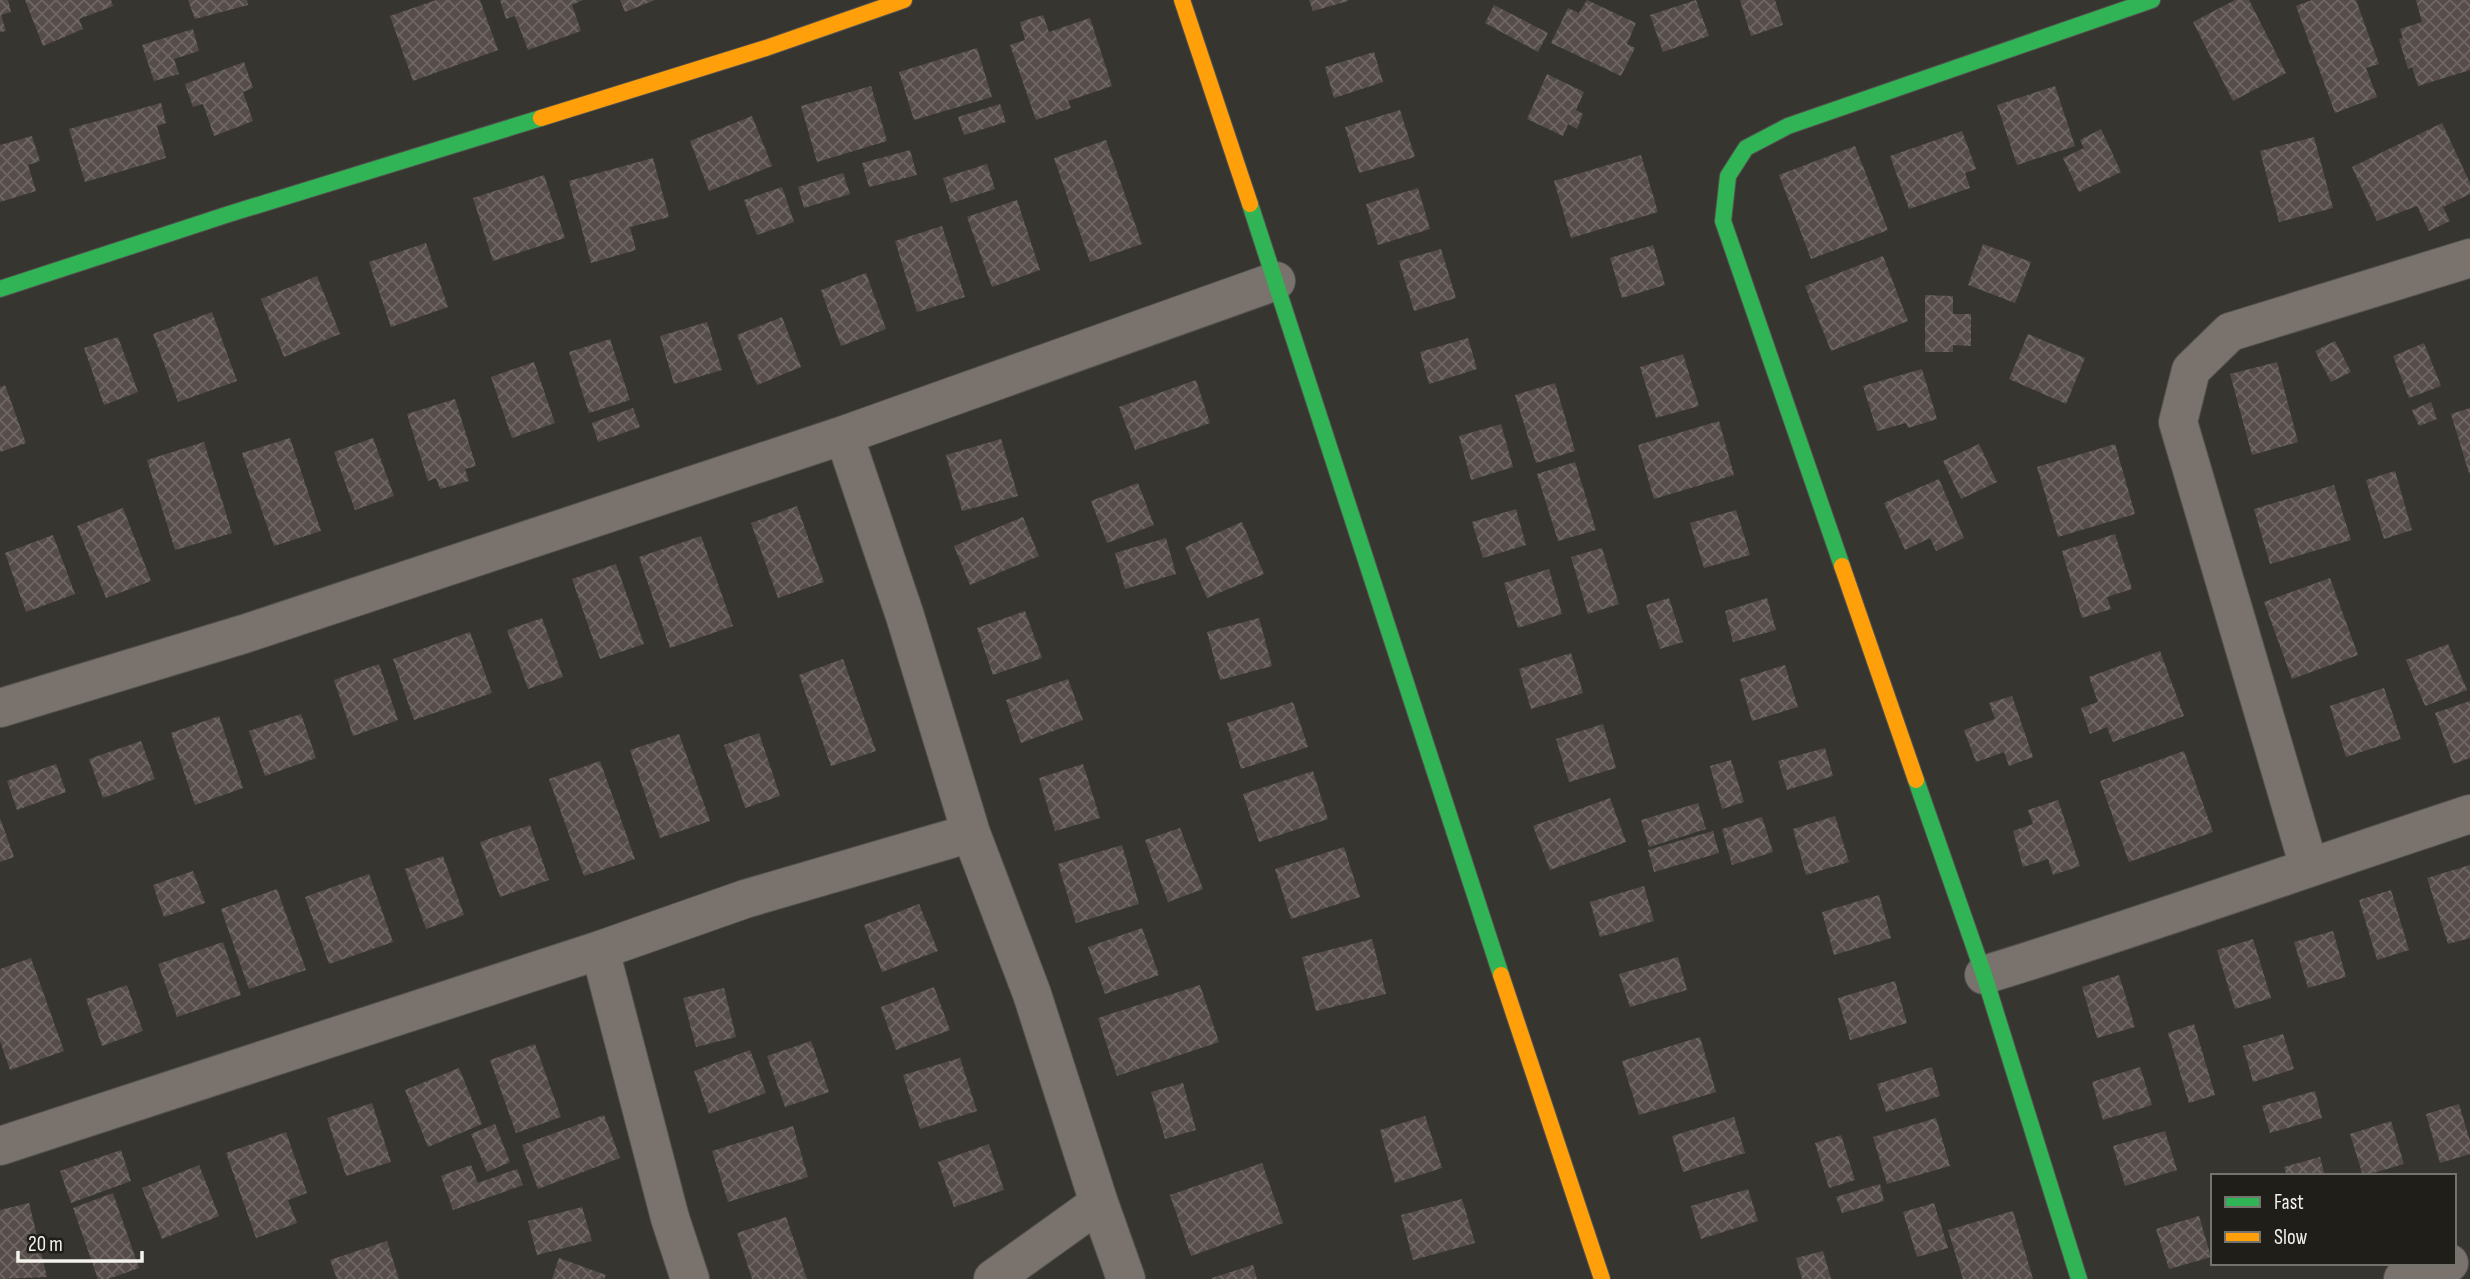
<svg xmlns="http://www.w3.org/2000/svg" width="2470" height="1279" viewBox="0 0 2470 1279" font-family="'Sofia Sans Condensed',sans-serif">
<defs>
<pattern id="building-cross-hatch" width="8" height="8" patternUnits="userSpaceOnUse" patternTransform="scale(1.75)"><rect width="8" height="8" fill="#564d4a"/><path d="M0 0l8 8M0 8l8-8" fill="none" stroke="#6f6764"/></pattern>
</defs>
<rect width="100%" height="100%" fill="#363530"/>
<!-- building -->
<path fill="url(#building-cross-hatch)" d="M0 0H8L11 12 1 15 6 31 0 32Z
M25 0H111L113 6 79 19 83 29 43 46Z
M188 0H247L248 5 195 19Z
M436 0H480L498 50 413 81 390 16Z
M500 0H583L572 5 581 31 528 50 515 16 506 19Z
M620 0H655L625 12Z
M1309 0H1348V1L1313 11Z
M1587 0 1636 23 1627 44 1635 48 1621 76 1551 43 1568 8 1579 13Z
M1696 0 1709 36 1663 52 1650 15Z
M1740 0H1775L1783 25 1751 36Z
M2235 0H2249L2286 73 2233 101 2193 22Z
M2312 0H2356L2379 64 2366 68 2377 97 2335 113 2296 6Z
M2416 0H2470V70L2418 86 2412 67 2408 69 2399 39 2403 38 2400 29 2422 22Z
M1494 5 1548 33 1538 52 1485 23Z
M1043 15 1049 32 1090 18 1112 86 1068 101 1071 108 1036 120 1010 45 1025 40 1020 22Z
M193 29 199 51 174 59 179 74 154 81 142 45Z
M977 48 992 97 914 120 899 72Z
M1374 52 1383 82 1334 98 1325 67Z
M244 62 253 88 243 92 253 121 214 136 203 104 193 107 185 84Z
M1547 74 1584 92 1576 110 1583 114 1577 129 1568 124 1563 136 1527 119Z
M871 86 887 141 817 162 801 106Z
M2055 86 2075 146 2017 165 1997 105Z
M161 103 166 123 157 126 166 158 85 182 69 129Z
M1000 104 1006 122 964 135 958 117Z
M1400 110 1415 157 1359 173 1345 127Z
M752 116 772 166 709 191 690 141Z
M2442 123 2470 183V194L2443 207 2450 221 2429 231 2417 206 2377 221 2352 167Z
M2101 129 2121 172 2079 192 2063 158 2084 148 2080 140Z
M1962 131 1976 169 1965 173 1970 188 1909 209 1890 156Z
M32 136 40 161 28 165 36 191 0 202V145Z
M2314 137 2333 208 2279 222 2260 151Z
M1106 140 1142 244 1090 262 1054 158Z
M1855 146 1888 230 1811 259 1779 175Z
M910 150 917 175 869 187 862 163Z
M1641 155 1658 212 1571 238 1554 181Z
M653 158 669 217 630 227 636 250 591 263 569 181Z
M987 164 995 189 951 203 943 178Z
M843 173 850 194 804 208 798 187Z
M544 175 565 238 493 261 473 198Z
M782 187 794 222 757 235 744 200Z
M1418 188 1430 229 1378 245 1366 204Z
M1017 200 1040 270 992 287 967 217Z
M942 226 965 297 917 312 895 241Z
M426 243 448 307 391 327 369 262Z
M1983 244 2031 262 2015 303 1968 285Z
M1653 245 1665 285 1622 298 1610 258Z
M1441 249 1456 298 1414 311 1399 261Z
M1883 256 1908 321 1831 351 1805 286Z
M866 273 886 329 841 346 821 290Z
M317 276 340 334 284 357 261 299Z
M1925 295 1953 296V314H1971V346L1953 345V352H1925Z
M212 312 237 381 178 402 153 334Z
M782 317 801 367 757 385 737 335Z
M707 322 722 370 674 384 660 336Z
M2028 334 2085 358 2066 404 2009 379Z
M118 337 138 392 104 405 84 348Z
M1468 338 1477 369 1429 384 1420 352Z
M610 339 630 400 589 413 569 352Z
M2335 341 2351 372 2331 382 2315 351Z
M2424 343 2441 386 2409 398 2393 356Z
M1683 354 1699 406 1656 418 1640 367Z
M534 362 555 423 512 438 491 377Z
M2277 362 2298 442 2252 455 2230 374Z
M1922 369 1937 419 1908 428 1906 423 1877 431 1863 386Z
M1196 380 1210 423 1135 450 1119 407Z
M1555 383 1575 451 1536 463 1515 395Z
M5 385 26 443 0 452V387Z
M455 399 476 466 465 469 469 481 440 489 436 478 428 481 407 414Z
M2431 402 2437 419 2419 426 2412 410Z
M633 408 640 427 598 442 592 423Z
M2470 408V473H2469L2451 414Z
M1719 421 1734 475 1654 499 1638 445Z
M1501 424 1513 467 1471 480 1459 436Z
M290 438 321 531 274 546 242 453Z
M373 438 394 496 355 510 334 452Z
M1001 439 1018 496 962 511 946 455Z
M204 442 232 533 175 550 147 460Z
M1979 444 1997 482 1961 499 1943 461Z
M2115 444 2135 514 2058 537 2037 467Z
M1575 462 1596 530 1558 541 1537 474Z
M2395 471 2412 530 2384 539 2366 480Z
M1939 479 1964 538 1936 551 1930 538 1905 550 1884 503Z
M1138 483 1154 525 1107 543 1091 501Z
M2334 485 2351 540 2270 564 2254 509Z
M797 506 824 582 778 598 751 523Z
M123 508 151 581 106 598 77 526Z
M1516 509 1526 545 1483 558 1472 522Z
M1736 510 1750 555 1704 568 1690 523Z
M1023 517 1039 556 970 585 954 546Z
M1242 522 1264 574 1207 598 1185 547Z
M2115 534 2132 589 2107 597 2111 609 2082 618 2062 551Z
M53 535 75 594 26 612 5 553Z
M701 536 733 626 670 648 639 557Z
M1166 538 1176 574 1125 589 1115 553Z
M1602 548 1619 604 1588 614 1571 557Z
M616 564 644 644 600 659 572 579Z
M1549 569 1562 614 1518 628 1504 583Z
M2330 578 2358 655 2292 679 2264 602Z
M1669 598 1683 642 1660 649 1646 605Z
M1767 598 1776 630 1733 642 1725 611Z
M1025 611 1042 658 993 675 977 628Z
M542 618 563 677 528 689 507 630Z
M1259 618 1272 666 1220 680 1207 632Z
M470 632 492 693 414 720 393 659Z
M2448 644 2467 690 2425 706 2406 660Z
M2160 651 2184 716 2113 742 2107 727 2090 734 2081 708 2098 702 2089 677Z
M1571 653 1583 693 1531 709 1519 669Z
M843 659 876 751 831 766 799 675Z
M379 664 398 720 353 736 334 680Z
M1785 665 1798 707 1752 721 1740 679Z
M1068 679 1083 720 1021 743 1006 700Z
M2384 688 2401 739 2346 757 2330 706Z
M2012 696 2033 757 2009 766 2004 752 1976 762 1964 730 1995 719 1989 703Z
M2470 701V758L2453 764 2435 713Z
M1293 702 1308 747 1241 769 1227 723Z
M301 714 316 758 265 776 249 731Z
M219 716 243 788 195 805 171 733Z
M1603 724 1616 768 1569 782 1556 739Z
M759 733 780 796 745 808 724 745Z
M679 734 710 821 660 838 630 750Z
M141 741 155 779 103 798 89 759Z
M1825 748 1833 776 1787 790 1778 761Z
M2184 751 2213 832 2129 862 2100 781Z
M1731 760 1744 802 1722 809 1710 766Z
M600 761 635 859 584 876 549 779Z
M56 764 66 792 17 810 7 781Z
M1083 764 1100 818 1055 831 1039 778Z
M1313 771 1328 819 1259 842 1243 794Z
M1610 798 1626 842 1550 870 1533 826Z
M2058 800 2080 866 2053 875 2048 859 2023 867 2013 831 2033 824 2028 810Z
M1698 803 1706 829 1649 847 1641 820Z
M1835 816 1849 862 1806 875 1793 829Z
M1762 817 1773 852 1732 865 1722 829Z
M0 818 14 857 0 862Z
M530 825 549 880 500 897 480 842Z
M1180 828 1203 889 1168 902 1145 840Z
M1713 831 1719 853 1654 872 1648 850Z
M1122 845 1139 904 1076 923 1058 864Z
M1344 847 1360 897 1291 919 1275 869Z
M443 856 464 915 426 929 405 869Z
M2470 865V938L2448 944 2427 878Z
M193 871 205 903 164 917 153 885Z
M369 874 393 942 329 964 305 897Z
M1644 886 1654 921 1600 937 1590 902Z
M277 889 306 970 249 989 221 909Z
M2391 890 2409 950 2377 960 2359 900Z
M1879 895 1891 938 1834 955 1822 912Z
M919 904 938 951 882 972 864 925Z
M1142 928 1159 975 1105 994 1088 947Z
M2333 931 2346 977 2308 988 2294 942Z
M1372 939 1386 994 1316 1011 1302 957Z
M2253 939 2271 998 2235 1009 2217 950Z
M223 942 241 995 177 1017 158 964Z
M1678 957 1687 990 1630 1007 1619 974Z
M31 958 64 1051 10 1070 0 1041V969Z
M2119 975 2135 1027 2097 1038 2082 987Z
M1895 981 1907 1023 1850 1040 1838 998Z
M127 985 143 1031 102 1046 86 999Z
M1200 985 1219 1042 1117 1076 1098 1018Z
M934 987 950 1030 896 1050 881 1007Z
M724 988 736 1037 696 1047 683 998Z
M2194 1024 2215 1095 2189 1103 2168 1033Z
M2283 1034 2294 1069 2253 1082 2243 1046Z
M1700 1037 1716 1092 1639 1115 1622 1061Z
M811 1041 829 1092 785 1107 767 1056Z
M535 1044 561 1117 516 1133 490 1060Z
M750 1050 766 1093 709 1114 694 1071Z
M960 1058 977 1111 920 1129 903 1075Z
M1932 1067 1940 1096 1886 1112 1877 1084Z
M2140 1067 2152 1105 2103 1120 2092 1082Z
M459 1068 482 1124 428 1147 405 1090Z
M1183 1083 1196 1130 1165 1139 1151 1092Z
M2315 1091 2322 1118 2270 1133 2262 1106Z
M372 1103 391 1162 346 1176 327 1118Z
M2459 1104 2470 1141V1154L2440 1163 2426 1114Z
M604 1115 620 1158 538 1189 522 1145Z
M1425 1116 1442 1168 1395 1183 1380 1130Z
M1734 1117 1745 1153 1683 1172 1672 1136Z
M1936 1118 1950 1166 1887 1184 1873 1137Z
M2391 1121 2404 1164 2363 1176 2350 1134Z
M495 1124 510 1162 487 1172 471 1134Z
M793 1126 808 1177 728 1202 712 1151Z
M2165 1131 2177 1170 2125 1186 2113 1146Z
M286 1132 307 1193 288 1200 297 1223 256 1238 226 1153Z
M1841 1135 1855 1180 1829 1188 1815 1143Z
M989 1144 1004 1190 954 1207 938 1162Z
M121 1150 131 1181 71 1203 60 1171Z
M2320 1157 2325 1176H2287L2284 1167Z
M1262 1163 1283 1223 1191 1256 1170 1195Z
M199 1165 219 1216 162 1239 142 1188Z
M471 1165 478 1183 517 1169 523 1185 453 1210 441 1176Z
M1880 1184 1884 1201 1842 1213 1836 1197Z
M1748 1189 1758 1221 1701 1239 1691 1206Z
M113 1193 139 1268 108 1279H98L73 1208Z
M1462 1199 1475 1243 1413 1260 1401 1215Z
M29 1203 47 1277 0 1279V1210Z
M1934 1203 1948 1248 1917 1257 1903 1212Z
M582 1207 592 1241 537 1255 528 1221Z
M2013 1211 2033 1279H1963L1948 1230Z
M2199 1216 2211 1257 2169 1269 2156 1229Z
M786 1217 807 1279H752L737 1233Z
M387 1241 399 1279H337L330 1260Z
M1823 1251 1831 1279H1802L1796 1258Z
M559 1258 606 1275 604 1279H552Z
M1253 1265 1257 1279H1212V1278Z"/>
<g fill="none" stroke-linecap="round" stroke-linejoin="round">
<!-- street casing -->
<g stroke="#54524f" stroke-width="40">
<path id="street" d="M844 435 905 616 971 833 1032 994 1099 1203 1126 1279
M0 708 244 634 844 435 1276 281
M2309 867 2178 422 2191 370 2230 332 2470 258
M600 950 670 1218 690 1279
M1984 975C2147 925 2308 867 2470 814
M0 1146 600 950 745 899 971 833
M993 1279 1099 1203
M2403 1279 2449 1263"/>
</g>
<!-- fast casing -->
<g stroke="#54524f" stroke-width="18">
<path id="fast" d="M1250 204 1501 975
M0 289 229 214 541 118
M1842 566 1723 221 1728 176 1746 148 1788 126 2152 0
M1916 780 1984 975 2079 1279"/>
</g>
<!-- slow casing -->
<g stroke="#54524f" stroke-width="18">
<path id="slow" d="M1182 0 1250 204
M541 118 766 48 904 0
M1842 566 1916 780
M1501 975 1602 1279"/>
</g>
<!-- street -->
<use href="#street" stroke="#79726d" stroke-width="38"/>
<!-- fast -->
<use href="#fast" stroke="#30b455" stroke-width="16"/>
<!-- slow -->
<use href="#slow" stroke="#ff9f0a" stroke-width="16"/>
</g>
<!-- legend -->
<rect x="2211" y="1174" width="245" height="91" fill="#201e19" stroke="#75736d" stroke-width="2"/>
<rect x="2225" y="1197" width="35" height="10" fill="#30b455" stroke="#75736d" stroke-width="2"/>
<text x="2274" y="1209" font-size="21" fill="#f4f2eb">Fast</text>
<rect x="2225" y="1232" width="35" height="10" fill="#ff9f0a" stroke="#75736d" stroke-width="2"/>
<text x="2274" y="1244" font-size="21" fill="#f4f2eb">Slow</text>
<!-- scale -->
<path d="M18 1251v10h124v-10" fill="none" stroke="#f4f2eb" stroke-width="3.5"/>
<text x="28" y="1251" font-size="21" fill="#f4f2eb" stroke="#201e19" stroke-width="5" paint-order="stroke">20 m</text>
</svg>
